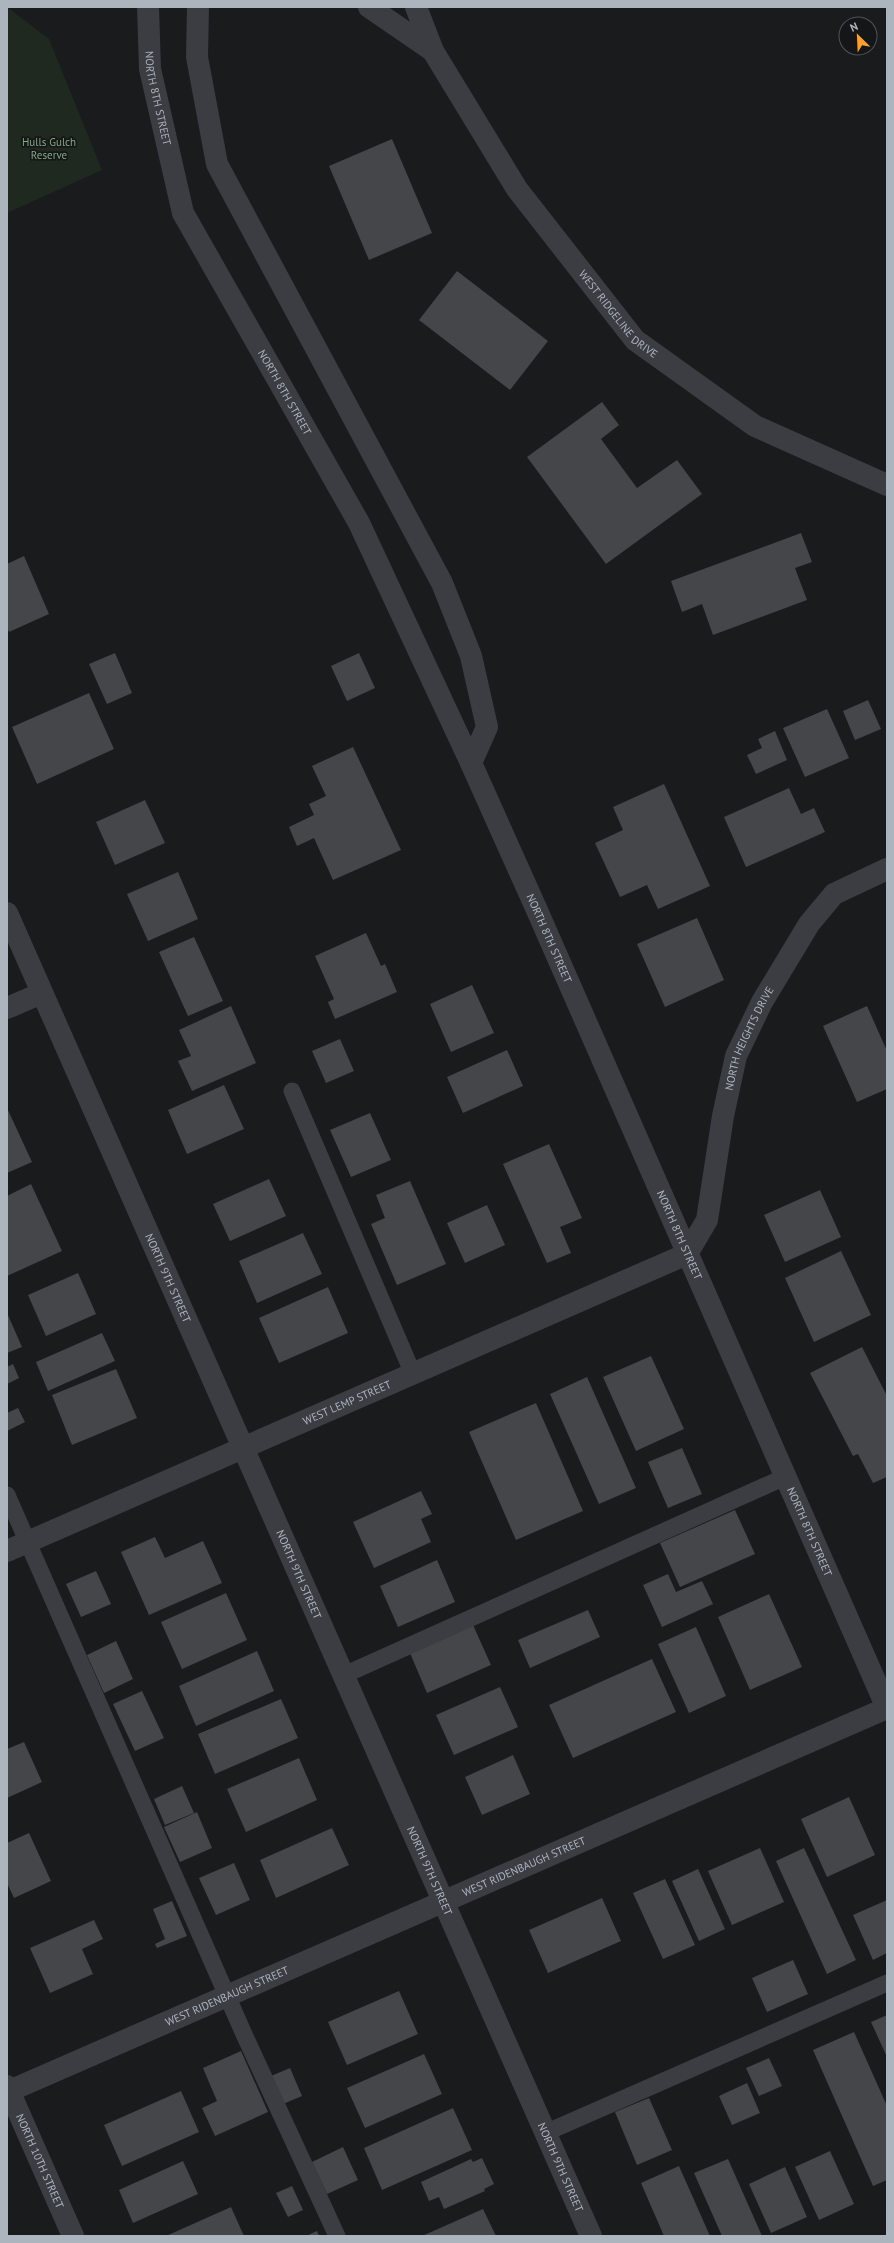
<svg xmlns="http://www.w3.org/2000/svg" width="894" height="2243" viewBox="0 0 894 2243" font-family="'PT Sans',sans-serif">
<rect width="100%" height="100%" fill="#1a1b1d"/>
<!-- green -->
<path fill="#1f2920" d="M7 7 49 39 102 170 7 213Z"/>
<!-- building -->
<path fill="#44464a" d="M392 139 432 233 369 260 329 166Z
M457 271 548 341 510 390 419 320Z
M602 402 619 425 601 439 637 488 677 460 702 494 606 564 527 457Z
M801 533 812 562 795 568 807 600 713 635 702 604 682 612 671 581Z
M24 556 49 614 9 632 7 627V564Z
M115 653 132 693 107 704 89 664Z
M359 653 375 688 347 701 331 666Z
M89 693 114 749 37 784 12 727Z
M868 700 881 729 855 740 843 711Z
M827 709 849 758 805 777 783 728Z
M775 731 787 760 756 774 747 755 762 748 758 739Z
M353 747 401 850 333 880 314 838 297 846 289 827 314 815 309 804 326 796 312 766Z
M664 784 710 886 658 909 647 885 620 897 595 843 623 830 613 807Z
M789 788 801 814 814 808 825 832 746 867 724 817Z
M145 800 165 843 115 865 96 822Z
M178 872 198 919 148 941 127 894Z
M697 918 724 980 665 1007 637 944Z
M366 933 381 966 385 964 397 992 335 1019 328 1002 334 999 315 956Z
M194 937 223 1001 188 1016 159 952Z
M472 985 494 1033 451 1052 430 1004Z
M231 1006 256 1063 192 1091 178 1061 191 1056 179 1030Z
M867 1006 887 1051V1089L857 1102 823 1026Z
M340 1039 354 1071 326 1083 312 1051Z
M507 1050 523 1086 463 1113 447 1077Z
M224 1085 244 1129 187 1154 168 1110Z
M7 1108 32 1162 7 1173Z
M370 1113 391 1160 351 1177 330 1130Z
M549 1144 582 1218 560 1227 571 1253 547 1263 503 1164Z
M269 1179 286 1216 230 1241 213 1204Z
M410 1181 446 1264 397 1285 371 1224 385 1218 376 1195Z
M31 1184 62 1251 7 1276V1196Z
M820 1190 841 1237 785 1262 764 1215Z
M487 1205 505 1245 465 1263 447 1223Z
M303 1233 322 1274 257 1303 239 1261Z
M841 1251 871 1315 814 1342 785 1278Z
M78 1273 96 1314 46 1336 28 1295Z
M328 1287 348 1333 279 1363 259 1318Z
M7 1313 22 1347 7 1353Z
M102 1333 115 1361 48 1391 36 1362Z
M862 1347 887 1396V1477L873 1483 858 1454 853 1456 810 1373Z
M651 1356 684 1429 636 1451 603 1377Z
M13 1364 19 1378 7 1384V1367Z
M116 1369 137 1418 72 1445 52 1395Z
M587 1377 636 1488 599 1504 550 1394Z
M536 1403 583 1511 516 1540 469 1432Z
M18 1408 25 1422 7 1431V1413Z
M682 1448 702 1494 668 1508 648 1462Z
M421 1491 432 1514 421 1519 431 1542 374 1568 353 1522Z
M735 1510 755 1554 680 1587 660 1543Z
M155 1537 165 1558 203 1541 222 1583 149 1615 121 1552Z
M437 1560 455 1602 398 1627 380 1586Z
M96 1571 111 1604 81 1617 66 1584Z
M668 1574 676 1592 702 1581 713 1604 662 1627 643 1585Z
M226 1593 247 1640 182 1669 161 1622Z
M769 1594 802 1667 750 1690 718 1617Z
M588 1610 600 1637 530 1668 518 1640Z
M473 1625 491 1665 427 1693 410 1653Z
M696 1627 726 1696 689 1713 658 1644Z
M116 1641 133 1679 104 1693 87 1655Z
M257 1651 274 1691 196 1726 179 1686Z
M652 1659 676 1712 573 1758 549 1705Z
M500 1687 518 1727 454 1755 436 1715Z
M142 1691 164 1738 135 1751 113 1704Z
M281 1699 298 1738 215 1774 198 1734Z
M24 1742 42 1782 7 1798V1749Z
M513 1755 530 1794 482 1815 465 1777Z
M299 1758 317 1800 246 1832 227 1789Z
M182 1786 194 1813 165 1825 154 1799Z
M849 1797 875 1855 827 1877 801 1819Z
M197 1812 212 1848 180 1862 164 1827Z
M332 1828 349 1865 276 1898 260 1860Z
M29 1833 51 1881 14 1898 7 1883V1843Z
M760 1848 784 1902 732 1925 708 1871Z
M804 1848 856 1960 827 1974 776 1861Z
M234 1863 250 1900 216 1915 199 1878Z
M698 1869 725 1929 699 1941 672 1881Z
M665 1879 695 1945 663 1959 633 1893Z
M602 1898 621 1941 548 1973 529 1930Z
M887 1900V1953L873 1960 853 1915Z
M172 1901 187 1936 157 1948 155 1944 165 1939 153 1909Z
M94 1920 103 1939 82 1949 93 1974 50 1993 30 1948Z
M793 1960 808 1994 767 2012 752 1978Z
M399 1991 418 2034 347 2065 328 2022Z
M887 2015V2057L871 2022Z
M854 2032 887 2106V2180L873 2186 813 2050Z
M241 2051 268 2112 215 2136 202 2108 217 2101 203 2068Z
M424 2054 442 2094 365 2128 347 2088Z
M769 2058 782 2086 759 2096 746 2068Z
M290 2068 302 2096 283 2104 271 2076Z
M747 2083 760 2113 732 2125 719 2096Z
M181 2091 199 2132 122 2166 104 2125Z
M649 2098 672 2150 637 2165 615 2112Z
M453 2108 472 2150 382 2190 364 2148Z
M343 2147 358 2180 327 2194 312 2162Z
M830 2151 854 2204 819 2220 795 2167Z
M482 2158 494 2184 484 2189 485 2191 444 2209 439 2197 429 2201 421 2182 471 2159 473 2162Z
M728 2159 762 2236H722L694 2173Z
M183 2161 198 2194 133 2223 119 2190Z
M679 2166 710 2236H664L641 2183Z
M785 2167 807 2217 771 2233 749 2184Z
M292 2186 303 2210 288 2217 276 2193Z
M231 2207 244 2236H166Z
M483 2209 496 2236H422Z
M317 2231 319 2236H306Z"/>
<g fill="none" stroke-linecap="round" stroke-linejoin="round">
<!-- service -->
<path stroke="#3b3d43" stroke-width="17" d="M292 1091 413 1374
M7 1495 243 2032 337 2236
M344 1675 785 1477
M545 2133 887 1983"/>
<!-- minor -->
<g stroke="#3b3d43" stroke-width="22">
<path d="M369 7 433 51"/>
<path id="s1" d="M416 7 433 51 517 189 635 340 755 426 887 485"/>
<path id="s2" d="M7 913 591 2236"/>
<path d="M7 1008 42 993"/>
<path id="s3" d="M7 1551 687 1254 707 1220 723 1116 736 1056 762 1002 809 924 834 894 887 869"/>
<path id="s4" d="M7 2086 73 2236"/>
<path id="s5" d="M7 2092 887 1708"/>
</g>
<!-- tertiary -->
<g stroke="#3b3d43" stroke-width="22">
<path id="s6" d="M148 7 150 69 183 213 359 523 471 763 536 908 887 1708"/>
<path d="M198 7 197 57 217 164 442 583 471 656 487 727 471 763"/>
</g>
</g>
<g text-anchor="middle" dominant-baseline="central" stroke-width="3.5" stroke-linejoin="round" paint-order="stroke">
<!-- street labels -->
<g font-size="11" fill="#acb4be" stroke="#151618">
<text stroke="none"><textPath href="#s6" startOffset="92">NORTH 8TH STREET</textPath></text>
<text stroke="none"><textPath href="#s1" startOffset="370">WEST RIDGELINE DRIVE</textPath></text>
<text stroke="none"><textPath href="#s6" startOffset="416">NORTH 8TH STREET</textPath></text>
<text stroke="none"><textPath href="#s6" startOffset="1023">NORTH 8TH STREET</textPath></text>
<text stroke="none"><textPath href="#s3" startOffset="969">NORTH HEIGHTS DRIVE</textPath></text>
<text stroke="none"><textPath href="#s6" startOffset="1347">NORTH 8TH STREET</textPath></text>
<text stroke="none"><textPath href="#s2" startOffset="399">NORTH 9TH STREET</textPath></text>
<text stroke="none"><textPath href="#s3" startOffset="371">WEST LEMP STREET</textPath></text>
<text stroke="none"><textPath href="#s6" startOffset="1671">NORTH 8TH STREET</textPath></text>
<text stroke="none"><textPath href="#s2" startOffset="723">NORTH 9TH STREET</textPath></text>
<text stroke="none"><textPath href="#s5" startOffset="564">WEST RIDENBAUGH STREET</textPath></text>
<text stroke="none"><textPath href="#s2" startOffset="1047">NORTH 9TH STREET</textPath></text>
<text stroke="none"><textPath href="#s5" startOffset="240">WEST RIDENBAUGH STREET</textPath></text>
<text stroke="none"><textPath href="#s4" startOffset="82">NORTH 10TH STREET</textPath></text>
<text stroke="none"><textPath href="#s2" startOffset="1371">NORTH 9TH STREET</textPath></text>
</g>
<!-- park labels -->
<g font-size="11" fill="#84aa81" stroke="#151618">
<text x="49" y="142">Hulls Gulch<tspan x="49" dy="13">Reserve</tspan></text>
</g>
</g>
<!-- border -->
<rect width="894" height="2243" fill="none" stroke="#acb4be" stroke-width="16"/>
<!-- north arrow -->
<g transform="translate(858 36) rotate(336)"><circle r="19" fill="#151618" stroke="#51555a"/>
<path d="M0-3L7 15L0 10L-7 15Z" fill="#ff9f30"/>
<text y="-6" font-size="11" font-weight="bold" text-anchor="middle" fill="#acb4be">N</text>
</g>
</svg>
